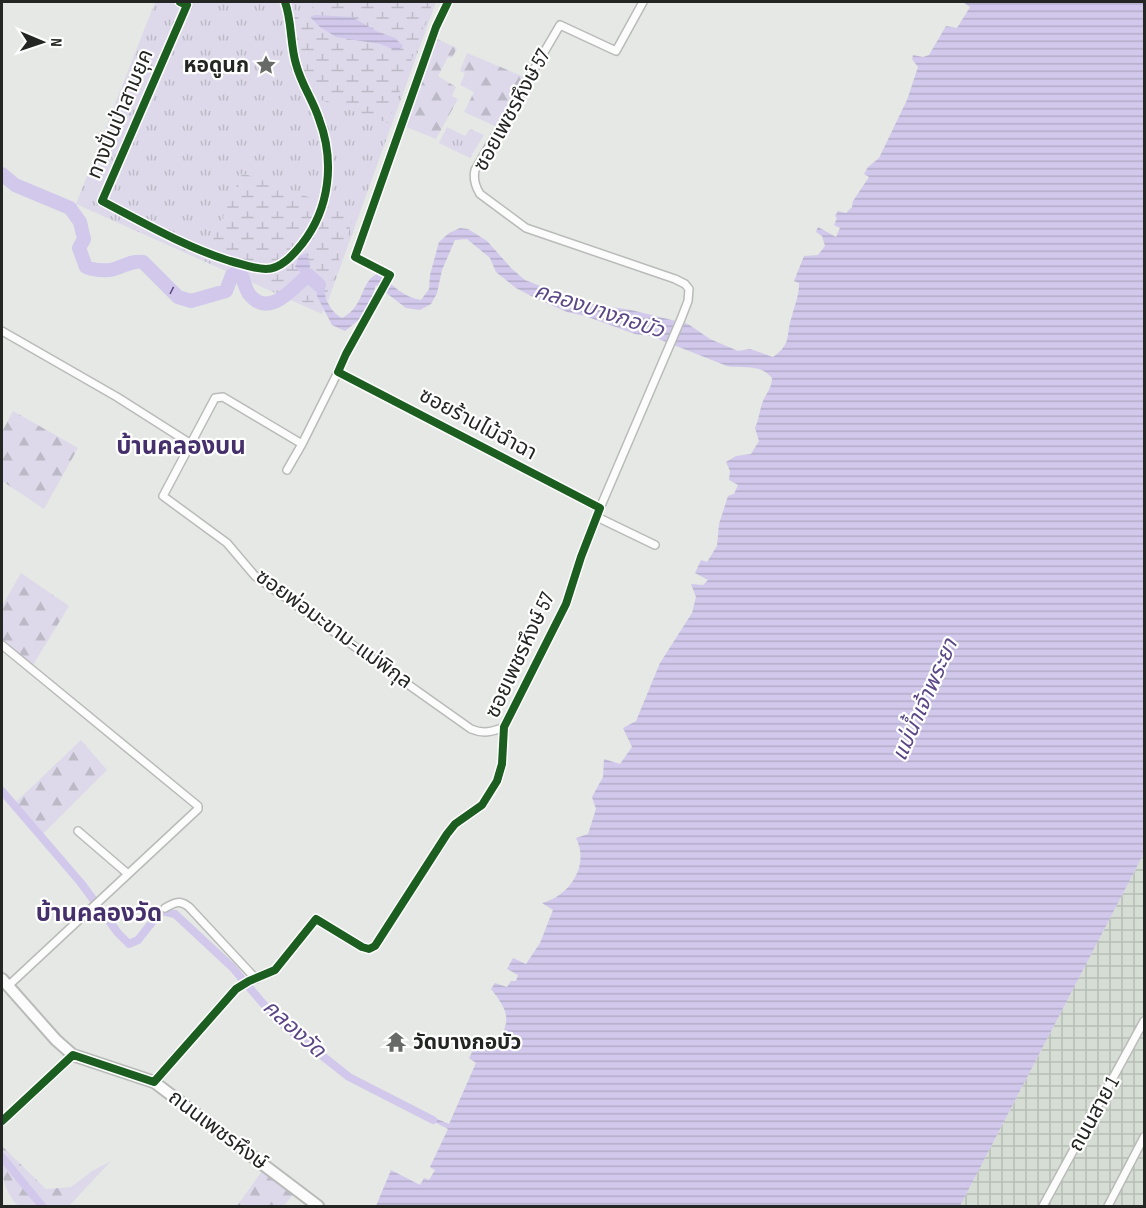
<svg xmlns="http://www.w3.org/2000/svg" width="1146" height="1208" viewBox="0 0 1146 1208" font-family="'Sofia Sans Condensed','Noto Sans Thai',sans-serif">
<defs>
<pattern id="industrial-grid" width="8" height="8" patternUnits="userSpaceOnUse" patternTransform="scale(1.5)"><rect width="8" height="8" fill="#d6ddd4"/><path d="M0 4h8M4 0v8" fill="none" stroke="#b7beb6"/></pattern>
<pattern id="grass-tufts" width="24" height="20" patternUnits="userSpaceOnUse" patternTransform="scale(1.5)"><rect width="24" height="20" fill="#ddd9ea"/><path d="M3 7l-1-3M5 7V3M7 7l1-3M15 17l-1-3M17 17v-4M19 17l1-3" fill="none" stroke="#bdbac8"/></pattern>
<pattern id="forest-firs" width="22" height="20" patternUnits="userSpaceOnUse" patternTransform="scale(1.5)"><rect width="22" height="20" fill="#ddd9ea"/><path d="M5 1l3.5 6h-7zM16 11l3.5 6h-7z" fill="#bdbac8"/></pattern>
<pattern id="wetland-marsh" width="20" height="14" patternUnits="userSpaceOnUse" patternTransform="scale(1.5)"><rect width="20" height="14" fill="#ddd9ea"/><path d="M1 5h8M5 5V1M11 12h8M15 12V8" fill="none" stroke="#bdbac8"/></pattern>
<pattern id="water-rules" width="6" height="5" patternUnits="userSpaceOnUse" patternTransform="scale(1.5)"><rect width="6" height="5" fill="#d1c8eb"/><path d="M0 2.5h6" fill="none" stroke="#b3acc9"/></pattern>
</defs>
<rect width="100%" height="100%" fill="#e5e8e4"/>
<!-- industrial -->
<path fill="url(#industrial-grid)" d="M1144 853V1206H960Z"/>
<!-- grass -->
<path fill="url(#grass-tufts)" d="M155 2H436L328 301 323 292 324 284 311 274 309 260 306 254 299 256 295 267 316 288 324 310 322 314 76 204Z
M447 127 465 136 470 129 484 135 470 158 439 143Z"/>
<!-- forest -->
<path fill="url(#forest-firs)" d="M435 38 457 48 452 58 448 57 438 76 456 87 452 96 458 99 436 139 404 126Z
M467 53 524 77 495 126 464 112 474 92 460 85 465 73 460 71Z
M13 411 78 448 44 509 2 481V432Z
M21 573 69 606 33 665 2 640V606Z
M81 740 107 770 43 834 16 802Z
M2 1146 46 1189 71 1187 92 1171 111 1161 69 1206H18C1 1188 1 1169 2 1146Z
M262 1171 294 1193 284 1206H237Z"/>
<!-- wetland -->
<path fill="url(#wetland-marsh)" d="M308 2H433L388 123 312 97C297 69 295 40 292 10H296L300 16 310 15 313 11 312 4Z
M242 173 355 214 326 296 323 292 325 284 311 274 309 260 306 253 299 256 295 267C306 278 324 293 321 310L205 258Z"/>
<!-- water -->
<path fill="url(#water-rules)" d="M963 2H1144V853L960 1206H376L391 1170 420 1185 424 1178 429 1180 435 1170 430 1167 448 1129 423 1116 428 1115 449 1124 476 1063 469 1058 481 1035 490 1041 499 1039C513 1018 505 1007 491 989L495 983 507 987 511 981H516L518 975 507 969 513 958 526 964 540 943 553 910 542 903C570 896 590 865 576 838L588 834 596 809 592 797 603 777 604 759 620 764 632 747 623 728 636 721 660 663 692 613 696 597 691 584 703 585 708 580 695 573 701 560 707 562 717 546 719 524 728 496 734 494 738 485 729 480 730 471 726 462 736 456 751 454 759 441 755 428C759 419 759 413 762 404 765 394 772 389 772 378 759 363 744 369 727 366L651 336 635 334 585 316 567 312 533 297 516 288 496 272 490 258 467 239 455 240 442 270 437 293 431 304 420 310 406 308 376 285 366 314 345 331 332 325 317 296 316 288 295 267 299 256 306 253 309 260 311 274 325 284C322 296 331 313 342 318 366 306 359 281 379 273 392 285 403 297 421 300L429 289 430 275 439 242 449 233 460 228 468 229 487 241 512 269 525 280 580 302 631 310 688 324 710 339 738 351 750 349 773 357C793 343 785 335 792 316 795 304 799 296 799 283L794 281 804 256 818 255 825 246 822 236 816 232 818 227 836 237 840 228 834 225 837 218 835 216 838 211 846 213 852 207 853 201 869 177 864 174 868 167 879 158 907 100 918 67 912 59 913 55 923 57 929 55 946 26 957 28 970 7Z
M315 15 352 17 378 32 395 38 403 46 398 51 380 44 336 37 320 27 310 17Z"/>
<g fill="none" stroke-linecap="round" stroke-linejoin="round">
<!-- canal -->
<path stroke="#d1c8eb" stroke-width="8" d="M2 791 81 883 118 933 129 944 138 940 161 911 175 914 232 967 277 1020 349 1077 433 1120
M2 1157 42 1206"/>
<!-- river -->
<path stroke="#d1c8eb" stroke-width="14" d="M2 174 15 185 70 208 80 222 84 239 79 248 86 267C94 270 101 271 110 270 122 268 130 260 143 262L178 297 191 301 226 291 232 275 240 271C243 278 245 288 249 294 269 319 292 289 308 275L319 285"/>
<!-- ferry -->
<path stroke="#5c4786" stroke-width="1.5" stroke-dasharray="8 6" stroke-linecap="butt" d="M170 294 174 286"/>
<!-- minor casing -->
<g stroke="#b9bbb9" stroke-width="10">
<path id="minor" d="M2 331 117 397 191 444
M287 470 302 444
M597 517 655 545
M2 645 198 806V809L8 986
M504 727C492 732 483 734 471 729L255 576 227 543 163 496 215 398 223 397 302 444 338 372 600 508
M78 831 128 874
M165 908C175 902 180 900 189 907L256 979
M154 1082 236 989 249 981 275 970 316 919 362 947 369 949 375 946 447 834 455 824 482 805 497 781 502 764 504 727 566 604 581 557 600 508 681 319 688 301 689 289 685 284 675 279 526 228 480 194C475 186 473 179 475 170L560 25 616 51 643 2
M2 1121 73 1055
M1043 1206 1144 1021
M1108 1206 1144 1137"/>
</g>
<!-- secondary casing -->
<g stroke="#b9bbb9" stroke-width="14">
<path id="secondary" d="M2 979 56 1040 73 1055 154 1082 318 1206"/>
</g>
<!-- minor -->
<use href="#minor" stroke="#fbfcfb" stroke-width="7"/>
<!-- secondary -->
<use href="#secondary" stroke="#fbfcfb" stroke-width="10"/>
<!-- cycleway casing -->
<g stroke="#fff" stroke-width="11">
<path id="cycleway" d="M180 2 187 5 102 201C144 223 185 247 230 261 242 264 254 269 266 269 281 269 293 255 302 244 330 208 335 161 319 119 313 100 301 84 296 64 290 44 292 21 285 2
M2 1121 73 1055 154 1082 236 989 249 981 275 970 316 919 362 947 369 949 375 946 447 834 455 824 482 805 497 781 502 764 504 727 566 604 581 557 600 508 338 372 346 354 390 275 355 257 436 27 448 2"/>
</g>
<!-- cycleway -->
<use href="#cycleway" stroke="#1b5e20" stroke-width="8"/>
</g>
<!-- icons -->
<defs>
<g id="sight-bare" transform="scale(1.62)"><path d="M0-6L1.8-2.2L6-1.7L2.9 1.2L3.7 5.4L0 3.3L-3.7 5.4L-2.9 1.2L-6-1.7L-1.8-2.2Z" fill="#676a66" stroke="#fff" stroke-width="2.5" paint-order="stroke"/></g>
<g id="temple-bare" transform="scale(1.62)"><path d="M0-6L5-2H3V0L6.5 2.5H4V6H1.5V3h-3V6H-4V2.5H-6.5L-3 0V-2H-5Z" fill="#676a66" stroke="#fff" stroke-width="2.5" paint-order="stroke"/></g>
</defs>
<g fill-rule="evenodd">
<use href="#sight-bare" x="266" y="65"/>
<use href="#temple-bare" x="396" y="1042"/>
</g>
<g text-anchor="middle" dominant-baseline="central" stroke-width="4.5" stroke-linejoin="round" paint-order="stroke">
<!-- poi labels -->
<g font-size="21" font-weight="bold" fill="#232622" stroke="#fff" text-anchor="end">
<text x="249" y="65">หอดูนก</text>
<text x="413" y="1042" text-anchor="start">วัดบางกอบัว</text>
</g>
<!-- street labels -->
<g font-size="21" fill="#232622" stroke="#fff">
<text transform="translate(512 110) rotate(-61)">ซอยเพชรหึงษ์ 57</text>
<text transform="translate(120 114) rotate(-67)">ทางปั่นป่าสามยุค</text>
<text transform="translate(478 424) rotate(28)">ซอยร้านไม้ฉำฉา</text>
<text transform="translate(334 629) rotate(36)">ซอยพ่อมะขาม-แม่พิกุล</text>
<text transform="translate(520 655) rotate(-65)">ซอยเพชรหึงษ์ 57</text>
<text transform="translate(1094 1114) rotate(-61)">ถนนสาย 1</text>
<text transform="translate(218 1130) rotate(37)">ถนนเพชรหึงษ์</text>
</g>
<!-- water labels -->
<g font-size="22" font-style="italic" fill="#5c4786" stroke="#fff">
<text transform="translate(599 311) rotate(18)">คลองบางกอบัว</text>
<text transform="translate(925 700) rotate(-66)">แม่น้ำเจ้าพระยา</text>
<text transform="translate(294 1029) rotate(42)">คลองวัด</text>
</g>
<!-- quarter labels -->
<g font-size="24" font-weight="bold" fill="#45306b" stroke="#fff">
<text x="181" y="446">บ้านคลองบน</text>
<text x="99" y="913">บ้านคลองวัด</text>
</g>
</g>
<!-- border -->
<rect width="1146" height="1208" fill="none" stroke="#232622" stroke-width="6"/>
<!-- north arrow -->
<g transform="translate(42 42) rotate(92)" stroke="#ffffff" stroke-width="4.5" paint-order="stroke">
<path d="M0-4.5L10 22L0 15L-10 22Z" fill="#232622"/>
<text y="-9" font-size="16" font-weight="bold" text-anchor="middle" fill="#232622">N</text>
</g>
</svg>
